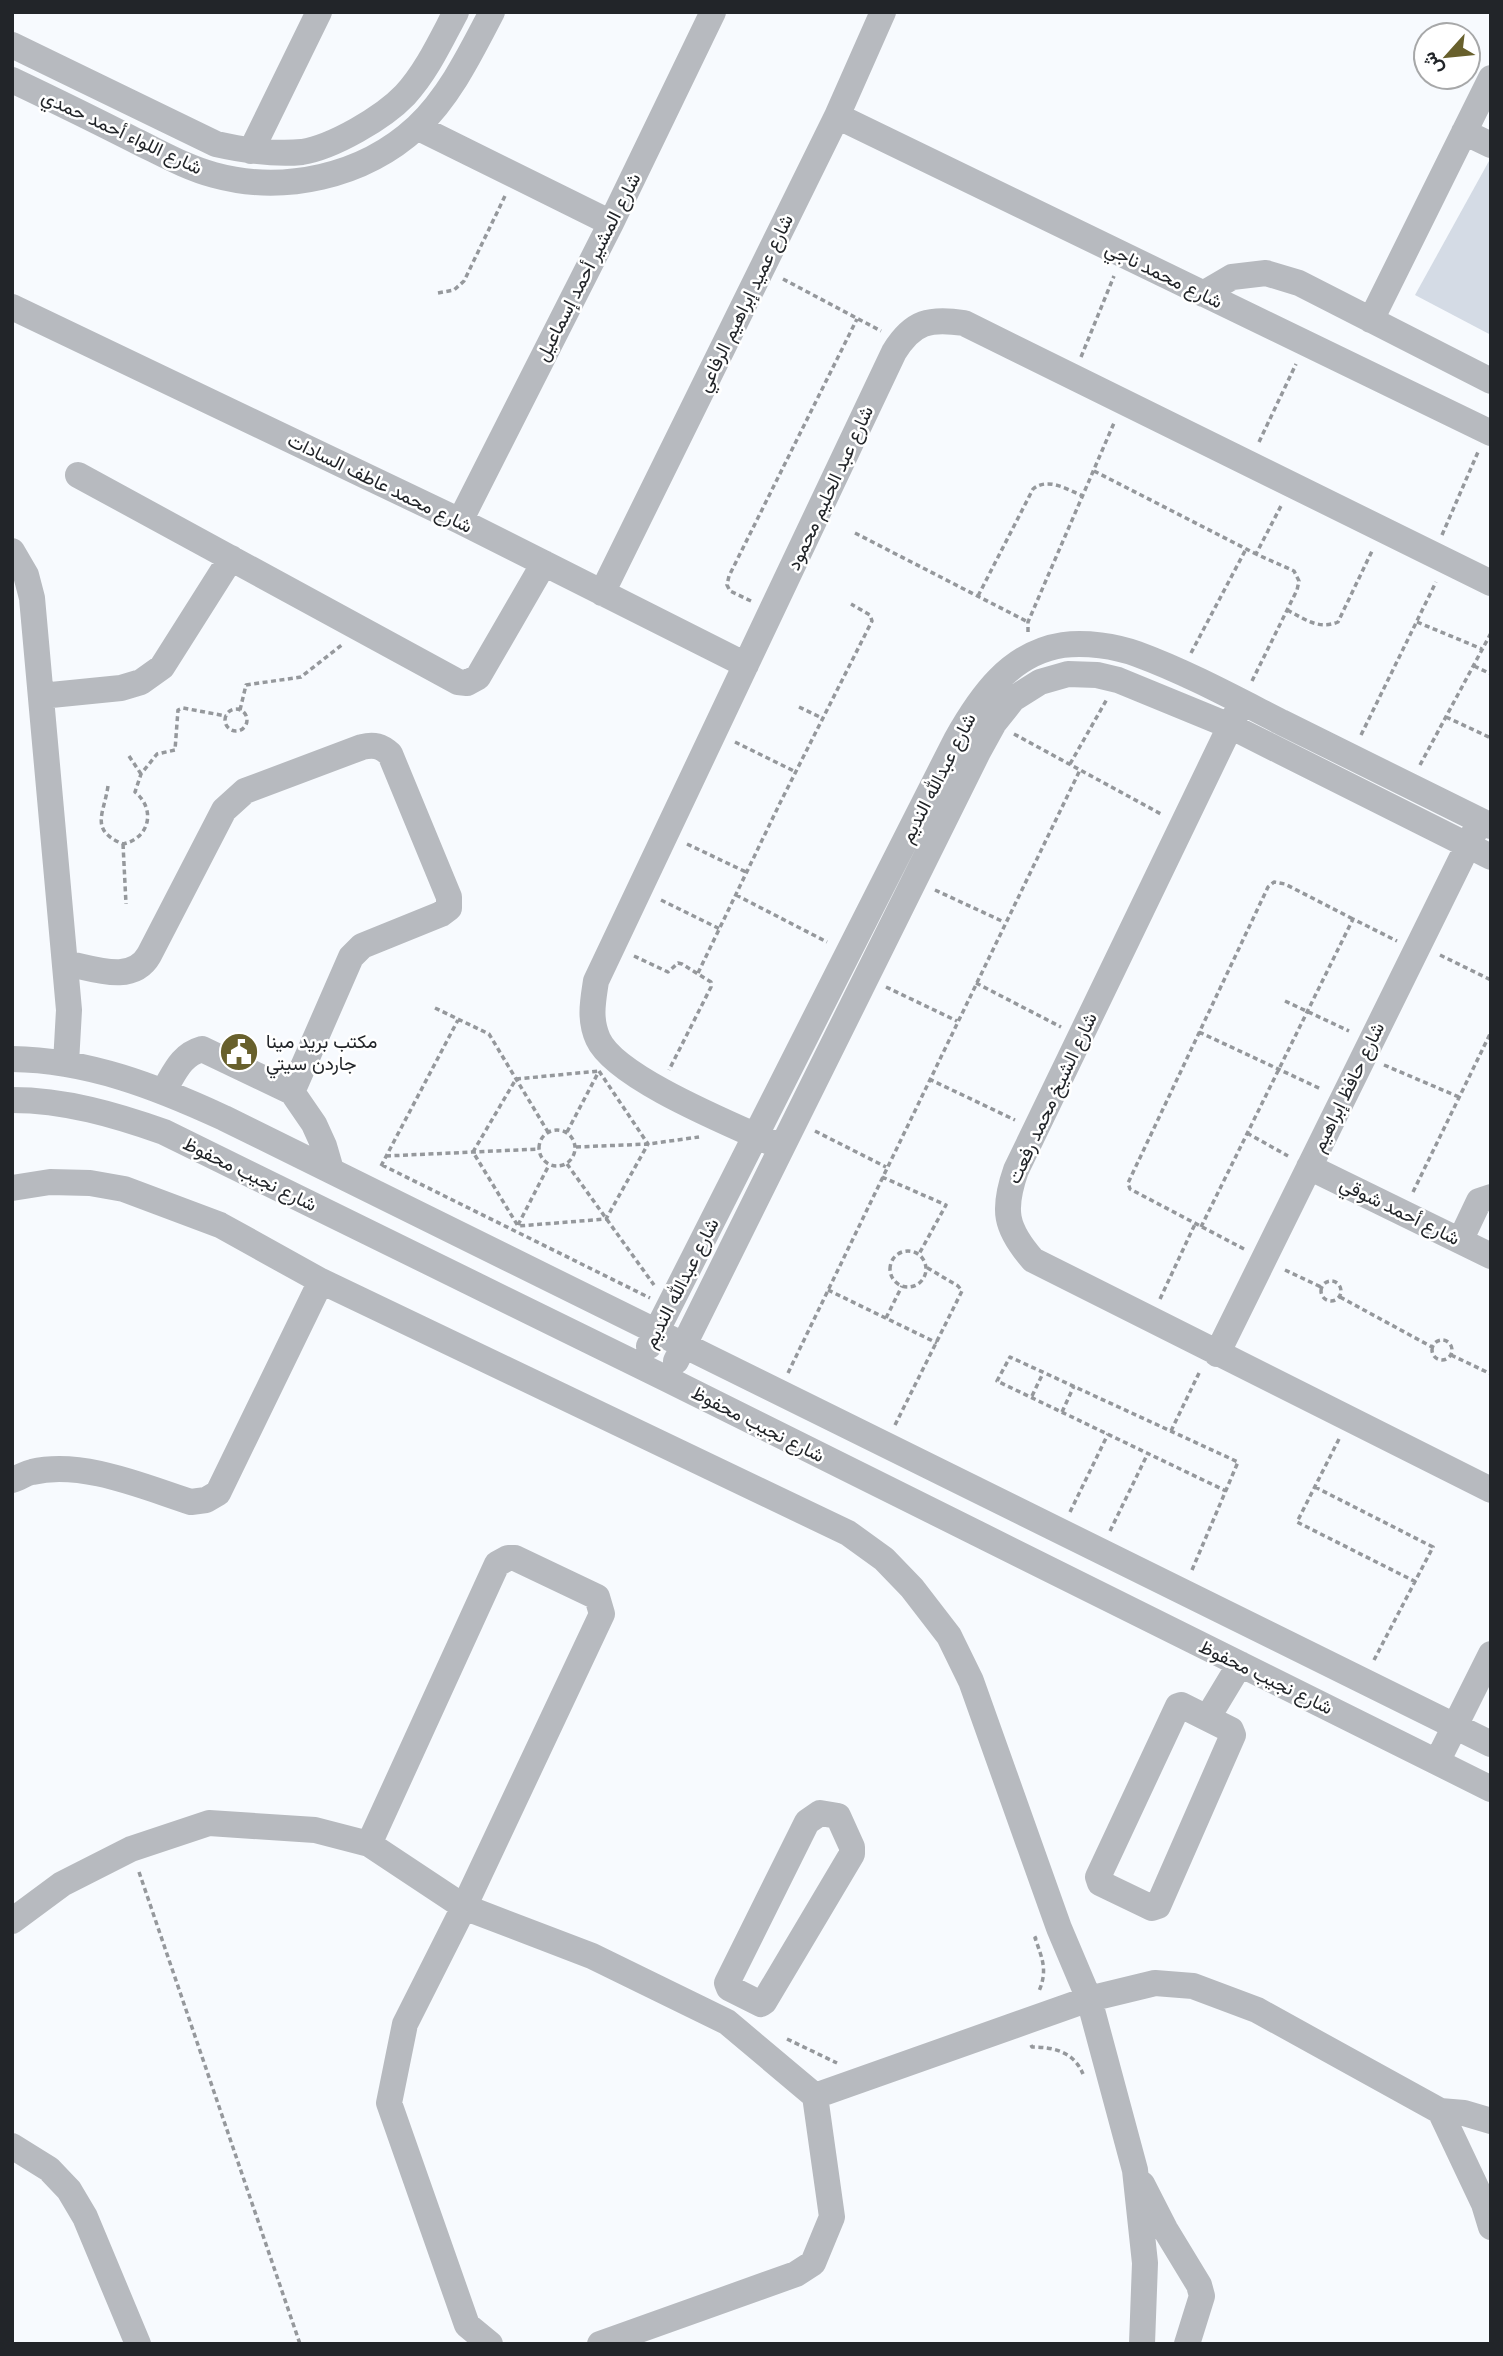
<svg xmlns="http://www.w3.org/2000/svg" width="1503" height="2356" viewBox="0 0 1503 2356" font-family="'Space Grotesk',Vazirmatn,sans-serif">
<rect width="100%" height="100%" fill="#f7fafe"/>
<!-- building -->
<path fill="#d4dbe5" d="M1489 161 1491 162V335L1415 295Z"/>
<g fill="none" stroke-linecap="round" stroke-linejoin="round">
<!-- path -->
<path stroke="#95989c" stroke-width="3.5" stroke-dasharray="5 3.5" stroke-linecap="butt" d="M783 279 881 331
M438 293 454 290 464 281 505 196
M1081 357 1114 276
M1259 442 1296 364
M1094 471 1256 554
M855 533 1028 622
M1442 535 1478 452
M978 596 1033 489C1048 477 1066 489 1083 496
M751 601 730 591 727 585 729 576 857 319
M1287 610C1305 619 1318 630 1338 622L1372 551
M1417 622 1482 649
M1028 632V622L1114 423
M1191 653 1246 549
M1474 666 1491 674
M1252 681 1297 590 1299 581 1294 571 1256 554 1282 504
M799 707 822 718
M225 720a11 11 0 1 1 22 0a11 11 0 1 1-22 0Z
M240 710 246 685 301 677 343 644
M1446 717 1491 738
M1014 734 1161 814
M1361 735 1436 582
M735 742 796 772
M129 756 141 774
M1070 764 1107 699
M1420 765 1491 633
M108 786C104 814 89 830 123 844 150 838 156 809 135 792L141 774 157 754 175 750 178 710 183 708 226 716
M123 844 126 904
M687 844 746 872
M935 890 1004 922
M736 895 827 942
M661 900 720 929
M1440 955 1491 980
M634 956 668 972 678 963 682 964 711 982V987L669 1070
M698 973 780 803 872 621 870 615 851 604
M976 983 1061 1027
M886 987 957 1021
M1285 1001 1349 1031
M435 1008 489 1034 548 1132
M1199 1032 1321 1089
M1384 1065 1459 1097
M599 1071 648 1144 606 1219 518 1226 473 1152 516 1079Z
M929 1079 1015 1120
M539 1148a18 18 0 1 1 36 0a18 18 0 1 1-36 0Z
M815 1131 886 1167
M567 1132 598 1073
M1247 1133 1288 1156
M576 1147 648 1144 699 1137
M386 1156 539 1149
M567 1164 654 1285
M382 1165 650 1298
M381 1166 458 1020
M882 1177 946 1205 919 1254
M1413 1192 1491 1032
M518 1225 549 1165
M1201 1227 1353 919 1397 941
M1244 1249 1130 1189 1128 1183 1268 887 1274 882 1285 884 1353 919
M890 1269a18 18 0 1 1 36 0a18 18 0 1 1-36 0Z
M1285 1270 1321 1287
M1321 1291a10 10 0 1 1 20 0a10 10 0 1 1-20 0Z
M828 1290 937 1343
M1340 1297 1432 1347
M1160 1299 1195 1224
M886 1318 902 1286
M1432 1350a10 10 0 1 1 20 0a10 10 0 1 1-20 0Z
M1451 1355 1491 1374
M788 1373 1080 770
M1032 1396 1043 1373
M1062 1412 1074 1386
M895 1425 962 1291 958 1286 926 1267
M1171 1431 1200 1371
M1339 1439 1297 1522 1416 1582
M1315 1487 1433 1547 1374 1660
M1070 1512 1108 1434
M1110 1531 1148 1453
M1192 1570 1238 1462 1010 1357 997 1381 1226 1491
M139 1872 300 2344
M1037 1937 1035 1938C1042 1958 1048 1970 1039 1991
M787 2039 837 2063
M1031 2045 1032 2047C1054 2047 1074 2052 1083 2074"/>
<!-- minor -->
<path stroke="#b7babf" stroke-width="26" d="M12 45 216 144C243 150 274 155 302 152 333 147 383 118 405 95 427 71 441 40 456 12
M12 80C54 100 95 120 136 141 161 153 187 168 214 175 283 194 363 177 417 127 450 96 471 52 492 12
M837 116 1491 433
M417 127 611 223
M1464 132 1491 145
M251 151 319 12
M1203 294 1232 277 1266 273 1299 283 1491 381
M12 307 460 521 746 665
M1371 320 1491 78
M78 475 458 682 467 683 478 677 544 563
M460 521 611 223 713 12
M12 551 26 575 32 598 69 1010 66 1063
M602 593 837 116 883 12
M41 696 121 688 141 682 162 667 231 558
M1238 710 1016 1170C1002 1210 1005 1228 1033 1260L1491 1490
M65 963C93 968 132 985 149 955L224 810 245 791 362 747C374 744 381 746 390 754L449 897V908L441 914 362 946 351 957 292 1092
M12 1059C88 1060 157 1087 224 1118L1491 1744
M164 1090C175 1072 181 1055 202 1049L292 1092 314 1124 324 1146 331 1170
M12 1100C65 1100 116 1115 164 1132L667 1379 1491 1789
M781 1147C738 1127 616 1079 598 1039 589 1019 593 1001 596 981L894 352C913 321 930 318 964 323L1491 583
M1309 1167 1491 1256
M12 1188 50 1182 90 1183 124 1189 220 1225 321 1281 848 1533 884 1559 912 1588 949 1636 971 1681 1059 1928 1089 1999 1135 2170 1145 2263 1142 2344
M1460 1241 1479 1201 1491 1197
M649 1346 956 740C980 697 1010 653 1063 645 1086 642 1115 646 1137 654 1186 672 1234 698 1281 722 1351 757 1421 792 1491 826
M1217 1354 1475 831
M676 1361 978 752 994 723 1013 699 1040 682 1068 674 1097 675 1118 680 1230 726 1491 857
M12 1480C19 1478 26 1473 32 1472 83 1460 144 1487 191 1502L206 1500 218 1493 321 1281
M1181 1705 1231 1730 1233 1735 1158 1906 1152 1908 1100 1883 1098 1877 1178 1706Z
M1208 1717 1240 1664
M1437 1762 1491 1654
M820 1813 838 1816 852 1847V1854L764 2002 761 2004 729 1988 727 1983 807 1822Z
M369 1844 497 1564 508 1558H515L597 1597 602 1614 464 1907 405 2024 389 2103 467 2325 490 2344
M12 1921 62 1884 131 1849 209 1823 315 1830 369 1844 464 1907 592 1956 727 2022 815 2096 832 2217 813 2263 796 2274 600 2344
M815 2096 1089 1999 1155 1983 1193 1986 1257 2010 1440 2111 1484 2204 1491 2227
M1440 2111 1464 2113 1491 2121
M12 2146 49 2169 69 2190 85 2217 138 2344
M1142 2184 1165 2229 1199 2285 1202 2296 1187 2344"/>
</g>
<!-- icons -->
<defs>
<g id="civic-disc" transform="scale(2.0125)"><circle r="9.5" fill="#68602c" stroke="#fff"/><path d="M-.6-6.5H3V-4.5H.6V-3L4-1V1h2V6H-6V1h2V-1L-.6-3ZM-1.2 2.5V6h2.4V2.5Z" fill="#fff"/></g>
</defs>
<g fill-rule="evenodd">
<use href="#civic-disc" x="239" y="1052"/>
</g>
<g text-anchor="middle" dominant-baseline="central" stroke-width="5" stroke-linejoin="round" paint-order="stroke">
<!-- street labels -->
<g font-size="19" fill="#222529" stroke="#fff">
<text transform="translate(122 132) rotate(25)">شارع اللواء أحمد حمدي</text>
<text transform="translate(588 267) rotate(-63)">شارع المشير أحمد إسماعيل</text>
<text transform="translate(1164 275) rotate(26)">شارع محمد ناجي</text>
<text transform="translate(745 303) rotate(-64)">شارع عميد إبراهيم الرفاعي</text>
<text transform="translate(380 483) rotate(26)">شارع محمد عاطف السادات</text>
<text transform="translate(830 488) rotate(-65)">شارع عبد الحليم محمود</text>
<text transform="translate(938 778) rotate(-63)">شارع عبدالله النديم</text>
<text transform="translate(1348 1087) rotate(-64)">شارع حافظ إبراهيم</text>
<text transform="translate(1052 1098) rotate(-65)">شارع الشيخ محمد رفعت</text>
<text transform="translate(250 1174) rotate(26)">شارع نجيب محفوظ</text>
<text transform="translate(1400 1211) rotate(26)">شارع أحمد شوقي</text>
<text transform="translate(681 1283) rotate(-63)">شارع عبدالله النديم</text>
<text transform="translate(758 1424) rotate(27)">شارع نجيب محفوظ</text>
<text transform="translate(1266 1677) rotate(26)">شارع نجيب محفوظ</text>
</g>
<!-- poi labels -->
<g font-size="19" fill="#222529" stroke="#fff" text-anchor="start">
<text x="266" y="1041">مكتب بريد مينا<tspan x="266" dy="22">جاردن سيتي</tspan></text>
</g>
</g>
<!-- border -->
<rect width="1503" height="2356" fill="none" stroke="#222529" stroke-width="28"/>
<!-- north arrow -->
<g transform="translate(1447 56) rotate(243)"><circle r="33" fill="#ffffff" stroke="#a7a8a9" stroke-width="2"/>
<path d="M0-5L12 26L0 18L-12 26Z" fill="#68602c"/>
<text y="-10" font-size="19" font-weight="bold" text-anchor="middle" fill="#222529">ش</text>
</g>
</svg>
